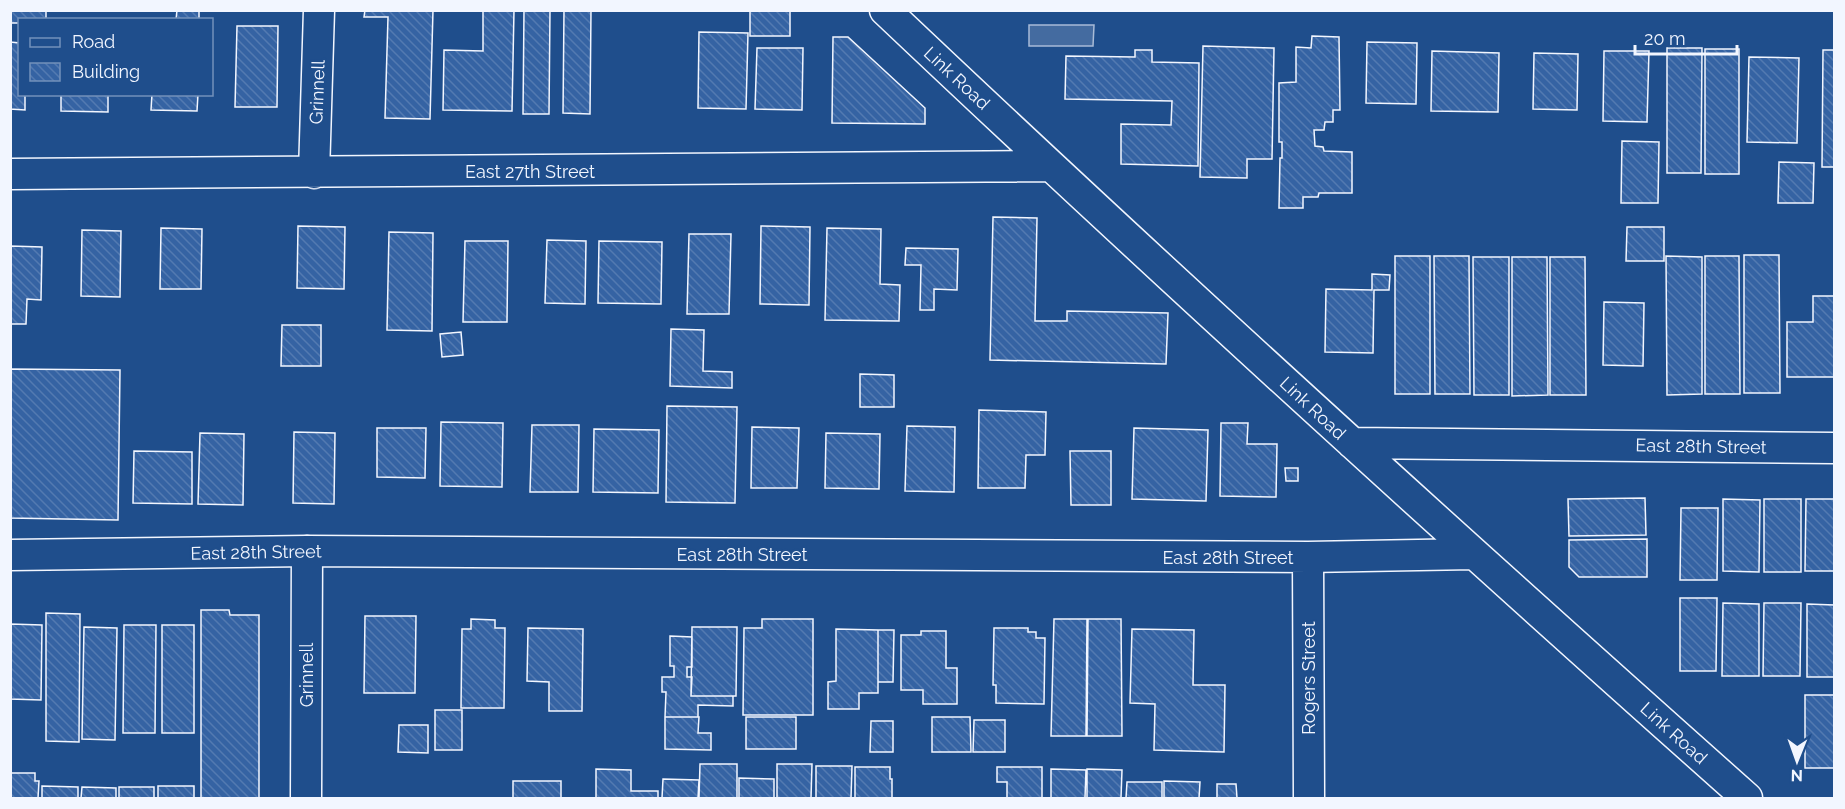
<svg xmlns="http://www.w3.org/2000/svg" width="1845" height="809" viewBox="0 0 1845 809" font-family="Raleway,sans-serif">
<defs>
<pattern id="building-back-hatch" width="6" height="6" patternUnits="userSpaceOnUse" patternTransform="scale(1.5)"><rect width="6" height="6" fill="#3563a3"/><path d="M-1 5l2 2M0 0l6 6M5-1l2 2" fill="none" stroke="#537ab1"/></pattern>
</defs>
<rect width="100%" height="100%" fill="#1f4e8c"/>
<!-- water -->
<path fill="#446ba0" stroke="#a8bbd7" stroke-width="1.5" d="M1029 25H1094L1093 46H1029Z"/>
<!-- building -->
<path fill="url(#building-back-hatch)" stroke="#f2f6ff" stroke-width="1.5" d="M10 10H46V20H20V23H10Z
M177 10H199V20H176Z
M365 10H433L430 119 385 118 388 17H364Z
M483 10H514L512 111 443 110 444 50 483 51Z
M524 10H550L549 114H523Z
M564 10H591L590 114 563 113Z
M750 10H790V36H750Z
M237 26H278L277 107H235Z
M699 32 748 33 746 109 698 108Z
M1312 36 1339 37 1340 110H1333V122H1325L1324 130H1314L1315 146 1323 147 1324 151 1352 152V193H1319L1318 197H1303V208H1279L1280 158H1282V142H1279V83L1296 82V47L1311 48Z
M833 37H848L925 108V124L832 123Z
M10 42 20 43V94H25V110L10 109Z
M1367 42 1417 43 1416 104 1366 103Z
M1203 46 1274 48 1272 159H1247V178L1200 177Z
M757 48H803L802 110 755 109Z
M1667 48H1702L1701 173H1667Z
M1705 49H1739V174H1705Z
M1135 50H1152V62L1199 63 1198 166 1121 164V124L1171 125 1172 101 1065 99 1066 56 1135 57Z
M1823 50H1834V167H1822Z
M1432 51 1499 53 1498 112 1431 111Z
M1604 51H1649L1647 122 1603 121Z
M1534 53 1578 54 1577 110 1533 109Z
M1749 57 1799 58 1797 143 1747 142Z
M61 94H108V112L61 111Z
M152 94H198L197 111 151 110Z
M1622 141 1659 142 1658 203H1621Z
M1779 162 1814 163 1813 203H1778Z
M993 217 1037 218 1035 321H1067V311L1168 313 1166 364 990 360Z
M298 226 345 227 344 289 297 288Z
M761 226 810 227 809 305 760 304Z
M1627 227H1664V261H1626Z
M161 228 202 229 201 289H160Z
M827 228 881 229 880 284 900 285 899 321 825 320Z
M82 230 121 231 120 297 81 296Z
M389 232 433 233 432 331 387 330Z
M689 234H731L729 314H687Z
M547 240 586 241 585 304 545 303Z
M465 241H508L507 322H463Z
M599 241 662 242 661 304 598 303Z
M10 246 42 247 41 300 27 299 26 324H10Z
M906 248 958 249 957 290 934 289V310H920L921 265H905Z
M1744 255H1779L1780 393H1744Z
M1395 256H1430V394H1395Z
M1434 256H1469L1470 394H1435Z
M1666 256 1702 257V394L1667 395Z
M1705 256H1739L1740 394H1705Z
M1473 257H1509V395H1474Z
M1512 257H1547L1548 395 1512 396Z
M1550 257H1585L1586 395H1550Z
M1372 274 1390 275 1389 290H1374L1373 353 1325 352 1326 289 1372 290Z
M1813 296H1834V377H1787V322H1813Z
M1604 302 1644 303 1643 366 1603 365Z
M282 325H321V366H281Z
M671 329 704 330 703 371 732 372V388L670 386Z
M461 332 463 355 442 357 440 334Z
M10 369 120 370 118 520 10 518Z
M860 374 894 375V407H860Z
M667 406 737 407 735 503 666 502Z
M979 410 1046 412 1045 455H1026L1025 488H978Z
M441 422 503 423 502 487 440 486Z
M1221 423H1248L1247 444H1277L1276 497 1220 496Z
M532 425H579L578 492H530Z
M907 426 955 427 954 492 905 491Z
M752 427 799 428 797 488H751Z
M377 428H426L425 478 377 477Z
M1134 428 1208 430 1206 501 1132 499Z
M594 429 659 430 658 493 593 492Z
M294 432 335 433 334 504 293 503Z
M200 433 244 434 243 505 198 504Z
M826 433 880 434 879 489 825 488Z
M134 451 192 452V504L133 503Z
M1070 451H1111V505H1071Z
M1285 468H1298V481H1286Z
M1645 498 1646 535 1569 536 1568 499Z
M1723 499 1760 500 1759 572 1723 571Z
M1764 499H1801V572H1764Z
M1806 499H1834V571H1805Z
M1681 508H1718L1717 580H1680Z
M1647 539V577H1579L1569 567V540Z
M1680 598H1717L1716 671H1680Z
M1723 603 1759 604V676H1722Z
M1764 603H1801L1800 676H1763Z
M1807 604 1834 605V677H1807Z
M201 610H229L230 615H259V798H201Z
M46 613 80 614 79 742 46 741Z
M365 616H416L415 693H364Z
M471 619 495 620V628H505L504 708H461L462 629H471Z
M762 619H813V715H743L744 628H762Z
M1054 619H1087L1086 736H1051Z
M1088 619H1121L1122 736H1087Z
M10 624 42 625 41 700 10 699Z
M124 625H156L155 733H123Z
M162 625H194V733H162Z
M84 627 117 628 115 740 82 739Z
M692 627H737L736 696H691Z
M528 628 583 629 582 711H549V682L527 681Z
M994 628H1028V632H1036V638H1045L1044 704 996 703V685H993Z
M836 629 878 630V693H859V709H828V682L836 681Z
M1132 629 1194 630 1193 685H1225L1224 752 1154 750 1155 704 1130 703Z
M878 630H894L893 682H878Z
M921 631H946V668H957V704H923V690H901V635H921Z
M670 636 692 637V667H687V677H692L691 696H733V706L698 705V717H665L666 692H662V677H674V666H670Z
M1805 695H1834V768H1805Z
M435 710H462V750H435Z
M665 717H699L698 733H711V750L665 749Z
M746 717H796V749H746Z
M932 717H970L971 752H932Z
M974 720H1005V752H973Z
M871 721H893V752H870Z
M399 725H428V753L398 752Z
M700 764H737V798H699Z
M777 764H812L811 798H777Z
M816 766H852L851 798H816Z
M855 767H890V779H892V798H855Z
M997 767H1042V798H1007V782H997Z
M596 769 631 770V791H658V798H596Z
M1051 769 1086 770 1085 798H1051Z
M1087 769 1122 770 1121 798H1087Z
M10 773H35V781H39L38 798H10Z
M739 778 774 779V798H739Z
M663 779 699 780 698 798H662Z
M513 781H561V798H513Z
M1164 781 1200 782 1199 798H1164Z
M1127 782H1162V798H1126Z
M1217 784H1236L1237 798H1217Z
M42 786 78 787V798H42Z
M158 786H194V798H158Z
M82 787 116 788V798H81Z
M119 787H154V798H119Z"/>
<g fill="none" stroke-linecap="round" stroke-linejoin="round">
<!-- street casing -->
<g stroke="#f2f6ff" stroke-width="33">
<path id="street" d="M885 10C1168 278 1457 540 1747 798
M314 173 319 10
M10 174 1050 166
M1352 443 1834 448
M10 555 307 551 1308 557 1473 554
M1308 557 1309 798
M306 798 307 551"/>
</g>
<!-- street -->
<use href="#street" stroke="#1f4e8c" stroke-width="30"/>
</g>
<g text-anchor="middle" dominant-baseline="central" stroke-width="4.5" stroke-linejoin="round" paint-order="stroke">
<!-- street labels -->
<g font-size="18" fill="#f2f6ff" stroke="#1f4e8c">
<text transform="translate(957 78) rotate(43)">Link Road</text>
<text transform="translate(317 92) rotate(-88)">Grinnell</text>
<text x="530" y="171">East 27th Street</text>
<text transform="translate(1313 408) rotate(43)">Link Road</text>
<text transform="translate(1701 446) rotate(1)">East 28th Street</text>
<text transform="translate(256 552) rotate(-1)">East 28th Street</text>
<text x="742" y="554">East 28th Street</text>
<text x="1228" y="557">East 28th Street</text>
<text transform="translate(306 675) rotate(-90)">Grinnell</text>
<text transform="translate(1308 678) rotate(-90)">Rogers Street</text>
<text transform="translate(1674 733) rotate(42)">Link Road</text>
</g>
</g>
<!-- border -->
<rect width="1845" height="809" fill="none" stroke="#f2f6ff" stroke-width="24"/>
<!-- legend -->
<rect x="18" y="18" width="195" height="78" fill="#1f4e8c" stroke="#7391ba" stroke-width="1.5"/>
<rect x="30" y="38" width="30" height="9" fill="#1f4e8c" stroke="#7391ba" stroke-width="1.5"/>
<text x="72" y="48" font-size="18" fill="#f2f6ff">Road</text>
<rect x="30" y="63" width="30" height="18" fill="url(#building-back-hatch)" stroke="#7391ba" stroke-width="1.5"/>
<text x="72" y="78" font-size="18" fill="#f2f6ff">Building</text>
<!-- north arrow -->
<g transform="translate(1797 761) rotate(181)" stroke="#1f4e8c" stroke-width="4.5" paint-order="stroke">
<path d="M0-4.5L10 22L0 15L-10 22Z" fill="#f2f6ff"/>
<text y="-9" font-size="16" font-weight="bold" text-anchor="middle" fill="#f2f6ff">N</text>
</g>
<!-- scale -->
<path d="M1635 45v9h102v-9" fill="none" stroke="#f2f6ff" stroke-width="3"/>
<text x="1644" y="45" font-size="18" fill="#f2f6ff" stroke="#1f4e8c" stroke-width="4.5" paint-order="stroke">20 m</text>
</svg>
